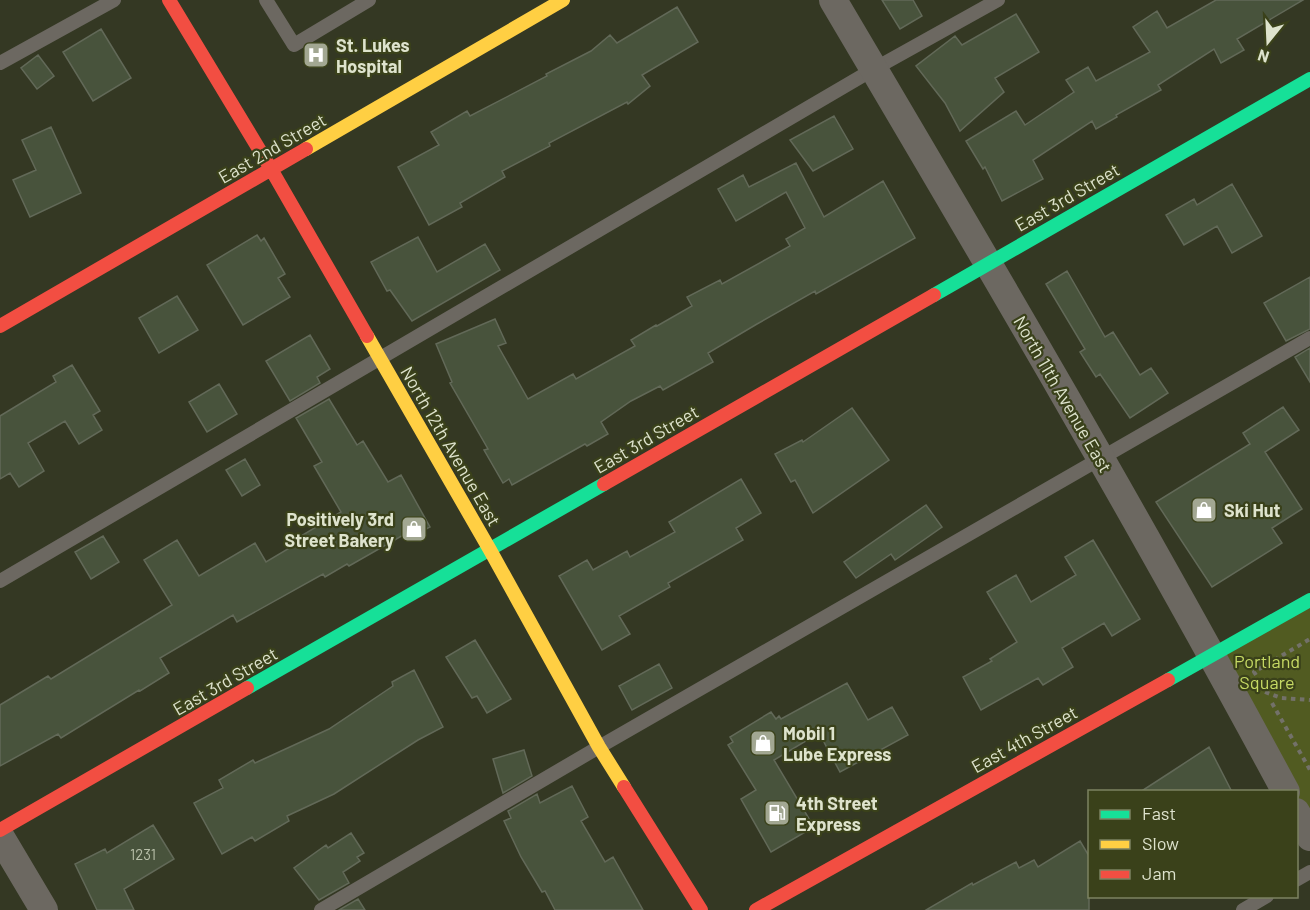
<svg xmlns="http://www.w3.org/2000/svg" width="1310" height="910" viewBox="0 0 1310 910" font-family="Barlow,sans-serif">
<rect width="100%" height="100%" fill="#343823"/>
<!-- green -->
<path fill="#515b21" d="M1310 600V837L1212 655Z"/>
<!-- building -->
<path fill="#48533c" stroke="#626958" stroke-width="1.5" d="M882 0H913L922 16 900 29Z
M1216 0H1303L1237 39 1244 50 1221 63 1214 49 1158 85 1161 90 1116 115 1117 117 1096 129 1092 121 1033 160 1043 179 1002 201 985 167 983 169 966 141 1016 111 1025 125 1074 92 1066 80 1088 67 1096 81 1150 52 1133 27 1157 11 1167 28Z
M677 7 698 42 642 75 650 86 628 104 627 102 549 143 550 146 502 171 505 177 460 203 462 207 429 225 398 167 439 145 431 132 467 111 470 116 547 76 546 74 591 51 610 35 617 43Z
M1016 14 1039 52 995 78 1004 92 960 131 945 103 916 66 955 36 962 45Z
M101 29 131 78 93 101 63 52Z
M38 55 54 76 37 89 21 68Z
M834 116 853 149 813 171 790 140Z
M51 127 81 193 30 217 13 180 36 170 22 140Z
M796 163 824 217 883 181 915 238 816 294 815 291 757 324 708 353 713 362 663 390 660 386 631 401 601 422 608 434 587 446 585 444 512 485 509 479 503 483 484 450 488 449 450 383 452 382 436 344 495 319 506 343 498 346 528 399 573 374 576 379 635 346 631 340 656 325 657 326 692 306 687 297 720 280 722 284 790 246 786 239 805 228 786 192 736 221 718 189 743 175 749 187Z
M1232 184 1262 236 1232 253 1217 226 1184 245 1166 215 1194 199 1197 205Z
M257 235 261 241 264 238 285 274 278 278 290 297 243 325 207 265Z
M418 237 437 272 485 244 500 270 412 321 390 290 387 291 371 262Z
M1067 271 1105 337 1113 332 1140 375 1151 368 1168 393 1130 418 1100 374 1096 377 1080 352 1085 349 1046 284Z
M1310 277V329L1286 341 1264 303Z
M177 296 198 330 159 353 139 318Z
M310 335 330 369 317 377 320 383 290 401 266 361Z
M1310 348V382L1295 357Z
M72 365 100 411 93 415 102 430 79 444 65 421 28 443 44 471 19 487 10 473 0 479V416L56 382 53 376Z
M219 384 237 414 207 432 189 402Z
M329 399 357 445 363 441 388 482 401 475 430 527 408 539 405 534 349 566 347 564 325 577 323 574 237 622 233 615 160 658 169 673 140 691 139 690 61 738 58 734 0 766V705L48 676 51 679 172 605 144 560 177 540 199 576 255 543 266 562 303 540 301 536 341 512 314 466 322 462 296 418Z
M1283 407 1299 430 1265 452 1302 509 1272 528 1282 543 1212 587 1156 502 1250 444 1243 433Z
M852 408 889 460 813 513 795 480 791 482 775 454 802 440 803 442Z
M245 459 260 485 242 496 226 470Z
M741 479 761 513 736 528 743 540 668 583 670 587 619 616 630 634 602 650 559 576 587 560 593 570 627 551 630 557 675 532 669 522Z
M926 505 942 527 895 560 891 554 856 578 844 562Z
M103 536 119 562 91 579 75 552Z
M1093 540 1140 619 1112 636 1104 623 1062 648 1073 667 1043 685 1038 678 981 710 963 677 992 661 990 659 1017 642 987 592 1016 575 1031 602 1076 575 1065 557Z
M475 640 511 699 487 713 477 696 472 698 446 657Z
M659 664 672 688 632 710 619 686Z
M414 670 443 727 418 740 334 794 287 816 289 821 255 841 252 837 222 854 194 803 223 788 219 780 253 760 255 763 329 729 393 686 392 682Z
M847 683 868 720 892 707 908 735 840 772 819 733 774 760 814 827 771 852 741 799 756 790 728 745 733 742 730 737 771 712 776 719 779 716 781 719Z
M1209 747 1232 792H1140L1171 772Z
M524 750 532 776 503 793 493 759Z
M572 786 588 817 581 821 605 862 613 857 643 910H555L545 891 542 892 521 857 504 821 511 818 508 811 537 794 540 803Z
M153 825 174 859 124 889 134 910H97L75 864 105 849 107 853Z
M351 833 364 853 357 857 360 861 343 872 349 883 319 900 294 868 326 845 328 848Z
M1080 841 1089 856V910H926L972 883 973 885 1016 862 1019 868 1034 860 1038 867Z
M358 899 365 910H339Z"/>
<g fill="none" stroke-linecap="round" stroke-linejoin="round">
<!-- path -->
<path stroke="#737169" stroke-width="4" stroke-dasharray="4.5 4.5" stroke-linecap="butt" d="M1256 675 1254 672 1310 639
M1265 692 1281 698 1310 700
M1272 703 1310 770"/>
<!-- lane -->
<path stroke="#6c6861" stroke-width="14" d="M266 0 294 45 369 0
M0 63 114 0
M0 581 874 69 998 0
M1296 880 1310 872
M321 910 599 747 1310 338
M1243 910 1267 896"/>
<!-- street -->
<path stroke="#6c6861" stroke-width="28" d="M833 0C988 262 1142 524 1286 792
M1296 812 1310 837
M0 836 44 910"/>
<!-- fast -->
<path stroke="#16e098" stroke-width="14" d="M934 295 1310 79
M1168 680 1310 600
M247 688 604 484"/>
<!-- slow -->
<path stroke="#ffcf43" stroke-width="14" d="M306 149 563 0
M367 336 490 550 599 747 624 787"/>
<!-- jam -->
<path stroke="#f24e42" stroke-width="14" d="M169 0 271 169 367 336
M0 326 306 149
M604 484 934 295
M624 787 701 910
M0 830 247 688
M756 910 1168 680"/>
</g>
<!-- icons -->
<defs>
<g id="hospital-square" transform="scale(1.35)"><rect x="-9" y="-9" width="18" height="18" rx="4" fill="#a2a792" stroke="#3a411a"/><path d="M-5-5h3v3.5h4V-5h3V5h-3V1.5h-4V5h-3Z" fill="#fff"/></g>
<g id="shop-square" transform="scale(1.35)"><rect x="-9" y="-9" width="18" height="18" rx="4" fill="#a2a792" stroke="#3a411a"/><path d="M-5-2.5h2.3a2.7 3.5 0 0 1 5.4 0H5L5.5 6h-11ZM-1.5-2.5h3a1.5 2.3 0 0 0-3 0Z" fill="#fff"/></g>
<g id="fuel-square" transform="scale(1.35)"><rect x="-9" y="-9" width="18" height="18" rx="4" fill="#a2a792" stroke="#3a411a"/><path d="M-5.5-6h7V0h2V4h1.3V-2.5L3-4.5l.8-.8L6-3V5H2.5V1h-1V6h-7ZM-4.2-4.7v3.2H.2V-4.7Z" fill="#fff"/></g>
</defs>
<g fill-rule="evenodd">
<use href="#hospital-square" x="316" y="55"/>
<use href="#shop-square" x="1204" y="510"/>
<use href="#shop-square" x="414" y="529"/>
<use href="#shop-square" x="763" y="743"/>
<use href="#fuel-square" x="777" y="813"/>
</g>
<g text-anchor="middle" dominant-baseline="central" stroke-width="4.5" stroke-linejoin="round" paint-order="stroke">
<!-- number labels -->
<g font-size="15" fill="#b8bfa9">
<text x="143" y="854">1231</text>
</g>
<!-- poi labels -->
<g font-size="18" font-weight="bold" fill="#dee3cd" stroke="#3a411a" text-anchor="start">
<text x="336" y="45">St. Lukes<tspan x="336" dy="21">Hospital</tspan></text>
<text x="1224" y="510">Ski Hut</text>
<text x="394" y="519" text-anchor="end">Positively 3rd<tspan x="394" dy="21">Street Bakery</tspan></text>
<text x="783" y="733">Mobil 1<tspan x="783" dy="21">Lube Express</tspan></text>
<text x="796" y="803">4th Street<tspan x="796" dy="21">Express</tspan></text>
</g>
<!-- street labels -->
<g font-size="18" fill="#dee3cd" stroke="#3a411a">
<text transform="translate(272 148) rotate(-30)">East 2nd Street</text>
<text transform="translate(1067 197) rotate(-30)">East 3rd Street</text>
<text transform="translate(1063 394) rotate(60)">North 11th Avenue East</text>
<text transform="translate(646 439) rotate(-30)">East 3rd Street</text>
<text transform="translate(451 446) rotate(60)">North 12th Avenue East</text>
<text transform="translate(225 681) rotate(-30)">East 3rd Street</text>
<text transform="translate(1024 739) rotate(-29)">East 4th Street</text>
</g>
<!-- park labels -->
<g font-size="18" fill="#c6d964" stroke="#3a411a">
<text x="1267" y="661">Portland<tspan x="1267" dy="21">Square</tspan></text>
</g>
</g>
<!-- legend -->
<rect x="1088" y="790" width="210" height="108" fill="#3a411a" stroke="#7c8262" stroke-width="1.5"/>
<rect x="1100" y="810" width="30" height="9" fill="#16e098" stroke="#7c8262" stroke-width="1.5"/>
<text x="1142" y="820" font-size="18" fill="#dee3cd">Fast</text>
<rect x="1100" y="840" width="30" height="9" fill="#ffcf43" stroke="#7c8262" stroke-width="1.5"/>
<text x="1142" y="850" font-size="18" fill="#dee3cd">Slow</text>
<rect x="1100" y="870" width="30" height="9" fill="#f24e42" stroke="#7c8262" stroke-width="1.5"/>
<text x="1142" y="880" font-size="18" fill="#dee3cd">Jam</text>
<!-- north arrow -->
<g transform="translate(1268 42) rotate(198)" stroke="#3a411a" stroke-width="4.5" paint-order="stroke">
<path d="M0-4.5L10 22L0 15L-10 22Z" fill="#dee3cd"/>
<text y="-9" font-size="16" font-weight="bold" text-anchor="middle" fill="#dee3cd">N</text>
</g>
</svg>
